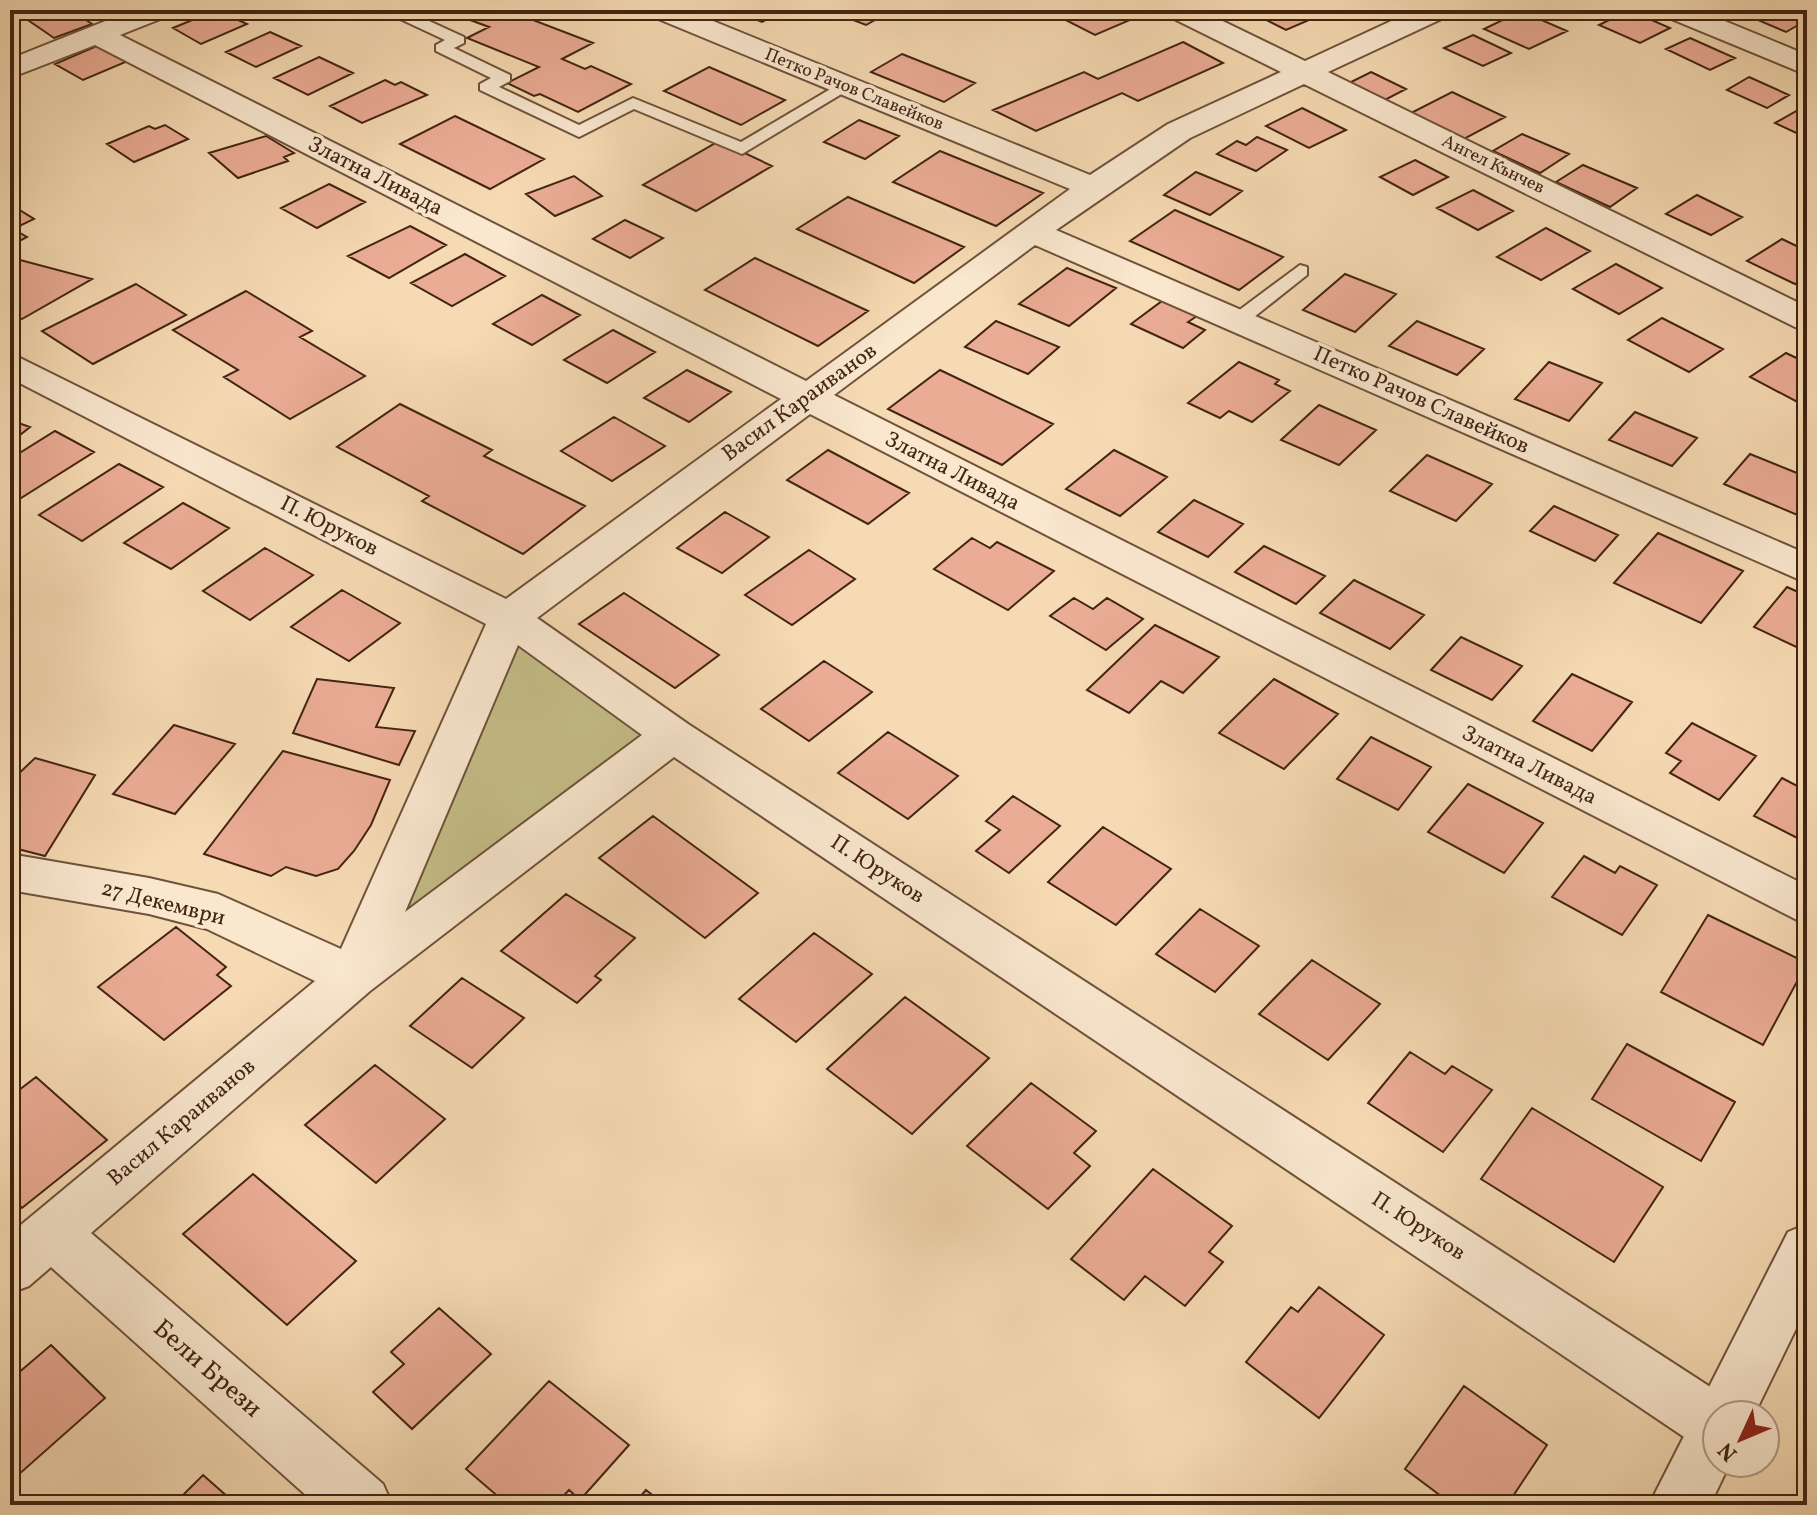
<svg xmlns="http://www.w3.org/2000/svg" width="1817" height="1515" viewBox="0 0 1817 1515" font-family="Vollkorn,serif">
<rect width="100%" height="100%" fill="#f6dab3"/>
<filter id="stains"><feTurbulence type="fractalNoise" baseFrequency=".0025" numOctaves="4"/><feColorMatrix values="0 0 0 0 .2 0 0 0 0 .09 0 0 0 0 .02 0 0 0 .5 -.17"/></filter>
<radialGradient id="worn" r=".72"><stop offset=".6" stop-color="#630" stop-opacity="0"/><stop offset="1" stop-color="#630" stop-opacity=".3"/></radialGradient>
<!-- green -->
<path fill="#c4bd88" stroke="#83704d" stroke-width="2" d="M509 618 673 735 353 977Z"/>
<!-- building -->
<path fill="#ebac95" stroke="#422412" stroke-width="2" d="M39 10H71L92 24 54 38 22 16Z
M216 10 247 24 201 44 173 28Z
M443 10H540L525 17 593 43 562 59 585 69 591 66 631 84 578 112 540 94 534 96 507 83 539 67 467 38 489 27Z
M732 10H785L762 22Z
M827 10H893L866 25Z
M1046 10H1136L1144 14 1095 35Z
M1247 10H1328L1330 11 1286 30Z
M1759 10H1802L1807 12V20L1786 32 1753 18 1764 12Z
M1521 11 1567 31 1529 49 1484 29Z
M1638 14 1670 28 1640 43 1599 25 1617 16 1626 20Z
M270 32 301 46 256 67 226 52Z
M1473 35 1511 53 1483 66 1444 48Z
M1690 38 1735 58 1710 70 1666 49Z
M1183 42 1223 63 1138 101 1122 93 1036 131 993 110 1084 72 1098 79Z
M99 45 128 61 83 80 55 64Z
M902 54 975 83 944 102 871 72Z
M319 57 353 73 308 95 274 78Z
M709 67 785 100 741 125 664 91Z
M1371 72 1406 89 1383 101 1347 84Z
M1749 77 1789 95 1767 108 1727 90Z
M385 80 395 85 401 82 427 95 362 123 330 106Z
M1452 92 1505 117 1464 139 1411 113Z
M1807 105V138L1775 123Z
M1302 108 1346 130 1309 148 1266 126Z
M455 116 544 159 490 189 400 144Z
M859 120 899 136 865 159 824 142Z
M165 125 188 139 134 162 107 144 149 126 155 129Z
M1522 134 1569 154 1540 173 1493 151Z
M266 136 294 153 284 157 288 161 238 178 209 153Z
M1257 137 1287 150 1256 171 1217 154 1237 141 1246 145Z
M719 141 772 166 696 211 643 185Z
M940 151 1043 193 996 226 893 182Z
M1415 160 1448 177 1413 195 1380 177Z
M1583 165 1637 188 1610 207 1556 182Z
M1196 172 1242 191 1210 215 1164 195Z
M574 176 602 196 555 216 526 194Z
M329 184 365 202 317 228 281 208Z
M1473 190 1513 211 1478 230 1437 208Z
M1697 195 1742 217 1711 235 1666 214Z
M848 197 964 247 914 283 797 229Z
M10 204 34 219 13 229 27 237 10 246Z
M1175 210 1283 257 1239 290 1130 241Z
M625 220 663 238 630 258 593 239Z
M410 226 446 245 389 278 348 256Z
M1546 228 1590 251 1541 280 1497 257Z
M1782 239 1807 251V277L1795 284 1747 261Z
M465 254 505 276 452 306 411 283Z
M755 258 868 311 818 346 705 290Z
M20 260 92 279 22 319 10 315V268Z
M1616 264 1662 288 1619 314 1573 289Z
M1067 268 1116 288 1069 326 1019 304Z
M1345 274 1396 294 1355 332 1303 310Z
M136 284 186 315 93 364 42 331Z
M246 291 312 331 300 337 365 376 290 419 224 377 238 370 173 330Z
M542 295 580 315 532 345 493 324Z
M1162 301 1197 316 1188 322 1205 330 1183 348 1131 324Z
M1662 318 1723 349 1689 372 1628 340Z
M996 321 1059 347 1028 374 965 347Z
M1417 321 1484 349 1457 375 1389 346Z
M613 330 655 352 607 383 564 360Z
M1786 353 1807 363V407L1750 377Z
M1239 362 1279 380 1275 384 1290 391 1252 422 1229 411 1220 418 1188 403Z
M1549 362 1602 383 1569 421 1515 399Z
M687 370 731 392 689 422 644 398Z
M940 370 1053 424 1002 465 888 409Z
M400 404 492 450 484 456 585 506 523 554 422 501 429 496 337 447Z
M1319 405 1376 430 1339 465 1281 440Z
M1635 412 1697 438 1672 466 1609 440Z
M614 417 665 446 612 481 561 451Z
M10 420 30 427 10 443Z
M55 431 94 452 10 505V459Z
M828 450 909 493 868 524 787 480Z
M1114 450 1167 477 1120 516 1066 489Z
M1750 454 1807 477V519L1724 484Z
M1427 455 1492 484 1456 521 1390 491Z
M119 464 163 487 82 541 39 515Z
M1194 500 1243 524 1208 557 1158 532Z
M183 503 229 528 171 569 124 543Z
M1554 506 1618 535 1595 561 1530 531Z
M725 512 769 537 722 573 677 548Z
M1658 533 1743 571 1701 623 1614 583Z
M972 538 990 548 997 542 1054 571 1008 610 934 569Z
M1264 546 1325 576 1296 604 1235 572Z
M265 548 313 575 250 620 203 591Z
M809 550 855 579 792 625 745 595Z
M1354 580 1424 615 1390 649 1320 613Z
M1787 587 1807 596V652L1754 627Z
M342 590 400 623 349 661 291 627Z
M624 593 719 655 675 688 579 624Z
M1074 598 1093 609 1107 598 1143 619 1106 650 1050 616Z
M1155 625 1219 657 1183 693 1161 681 1129 713 1087 690Z
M1461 637 1522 666 1492 700 1431 670Z
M824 661 872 692 809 741 761 709Z
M1572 674 1632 702 1592 751 1533 721Z
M317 679 394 688 376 727 415 731 399 765 293 733Z
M1274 679 1338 714 1284 769 1219 733Z
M1692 723 1756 756 1719 800 1670 773 1681 761 1666 753Z
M174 725 235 744 175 814 113 794Z
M888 732 958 776 908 819 838 773Z
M1371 737 1431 767 1398 810 1337 779Z
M283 751 390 780 371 825 354 851 338 869 316 876 286 867 271 876 204 854Z
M35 758 95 775 45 856 10 847V782Z
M1782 778 1807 791V843L1754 816Z
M1468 784 1543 823 1504 873 1428 832Z
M1013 796 1060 826 1009 873 976 851 1000 830 986 821Z
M653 816 758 893 705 938 599 858Z
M1103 827 1171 869 1116 925 1048 882Z
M1584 856 1615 873 1620 866 1657 885 1622 935 1552 897Z
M566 894 635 938 595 976 601 980 577 1003 501 951Z
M1200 909 1259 946 1215 992 1156 954Z
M1708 915 1807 963 1763 1045 1661 992Z
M176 927 226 967 217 975 231 986 164 1040 98 987Z
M814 933 872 974 796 1042 739 999Z
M1312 960 1380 1004 1328 1060 1259 1014Z
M462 978 524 1018 472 1068 410 1026Z
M905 997 989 1058 912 1134 827 1069Z
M1627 1044 1735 1102 1701 1161 1592 1099Z
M1410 1052 1445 1074 1452 1066 1492 1090 1443 1152 1368 1103Z
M375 1065 445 1119 376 1183 305 1125Z
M36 1077 107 1140 22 1208 10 1196V1097Z
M1031 1083 1096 1131 1074 1153 1090 1166 1048 1209 967 1146Z
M1532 1108 1663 1187 1614 1262 1481 1179Z
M1153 1169 1232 1226 1209 1252 1223 1262 1185 1306 1145 1276 1124 1300 1071 1259Z
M253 1174 356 1261 287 1325 183 1234Z
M1319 1287 1384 1335 1319 1418 1246 1362 1291 1307 1298 1312Z
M439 1308 491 1354 412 1429 373 1392 404 1364 391 1352Z
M51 1345 105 1398 17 1476 10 1469V1380Z
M549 1381 629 1445 580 1500 569 1490 555 1505H508L466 1469Z
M1464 1386 1547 1445 1507 1505H1453L1405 1469Z
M203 1475 237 1505H173Z
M646 1490 665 1505H633Z"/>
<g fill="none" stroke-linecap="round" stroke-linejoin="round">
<!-- service casing -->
<g stroke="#6f523a" stroke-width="4">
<path id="service" d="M401 10H422L416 15 464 37V43L454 48 510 75V81L499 87 579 125 633 98 741 142 839 84 853 87 742 154 634 109 579 137 480 90V84L491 78 436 51V45L445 40 398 18 395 15Z
M1300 265 1307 267V275L1244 325H1230V317Z"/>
</g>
<!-- minor casing -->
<g stroke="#6f523a" stroke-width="4">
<path id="minor" d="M133 10H172L168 16 120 35 806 381 1070 189 651 16 647 10H686L1090 175 1168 124 1281 72 1168 16 1164 10H1200L1305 61 1415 10H1452L1448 16 1328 72 1807 307V330L1795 327 1304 84 1190 138 1056 230 1807 554V583L1035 245 834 395 1807 886V925L810 414 537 618 688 724 1738 1405 1742 1415H1717V1453L1696 1445 674 757 370 991 91 1233 383 1484 392 1505H317L51 1267 29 1286 10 1293V1234L315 981 207 929 149 914 10 890V854L149 878 218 894 341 949 486 624 10 378V353L506 599 781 399 95 45 10 78V59ZM518 645 642 735 405 912Z
M1660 10H1698L1807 55V75L1664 16Z"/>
</g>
<!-- tertiary casing -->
<g stroke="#6f523a" stroke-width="4">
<path id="tertiary" d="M1807 1224V1306L1754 1415H1717V1463H1730L1710 1505H1649L1788 1232Z"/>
</g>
<!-- service -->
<use href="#service" fill="#f9e7ce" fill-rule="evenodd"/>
<!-- minor -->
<use href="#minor" fill="#f9e7ce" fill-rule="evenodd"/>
<!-- tertiary -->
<use href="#tertiary" fill="#f9e7ce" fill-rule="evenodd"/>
</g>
<g text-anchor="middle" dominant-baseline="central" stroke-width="7" stroke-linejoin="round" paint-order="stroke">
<!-- far-street labels -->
<g font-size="18" fill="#422412" stroke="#f9e7ce">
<text transform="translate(854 90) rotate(22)">Петко Рачов Славейков</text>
<text transform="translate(1493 165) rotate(26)">Ангел Кънчев</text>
</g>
<!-- street labels -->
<g font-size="22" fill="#422412" stroke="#f9e7ce">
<text transform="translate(375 177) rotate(27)">Златна Ливада</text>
<text transform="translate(1421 401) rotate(24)">Петко Рачов Славейков</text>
<text transform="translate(800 403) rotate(-36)">Васил Караиванов</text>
<text transform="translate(952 472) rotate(27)">Златна Ливада</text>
<text transform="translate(329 527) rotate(27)">П. Юруков</text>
<text transform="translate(1529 766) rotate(27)">Златна Ливада</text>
<text transform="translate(877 870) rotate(33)">П. Юруков</text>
<text transform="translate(163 904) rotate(14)">27 Декември</text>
<text transform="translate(182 1123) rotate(-40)">Васил Караиванов</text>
<text transform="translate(1418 1227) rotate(33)">П. Юруков</text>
</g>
<!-- near-street labels -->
<g font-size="26" fill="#422412" stroke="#f9e7ce">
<text transform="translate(207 1369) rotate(41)">Бели Брези</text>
</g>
</g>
<!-- margin -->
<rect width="1817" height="1515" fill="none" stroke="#f6dab3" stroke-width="40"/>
<rect x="12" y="12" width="1793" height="1491" fill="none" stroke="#422412" stroke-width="4"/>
<rect x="20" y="20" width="1777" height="1475" fill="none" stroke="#422412" stroke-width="2"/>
<!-- north arrow -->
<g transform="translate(1741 1439) rotate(226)"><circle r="38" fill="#f9e7ce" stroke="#b09983" stroke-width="2"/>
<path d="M0-6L14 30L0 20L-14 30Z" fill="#8f2418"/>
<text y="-12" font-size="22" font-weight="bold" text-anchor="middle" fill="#422412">N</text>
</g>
<rect width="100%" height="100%" filter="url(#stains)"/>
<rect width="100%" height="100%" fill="url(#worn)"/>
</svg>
